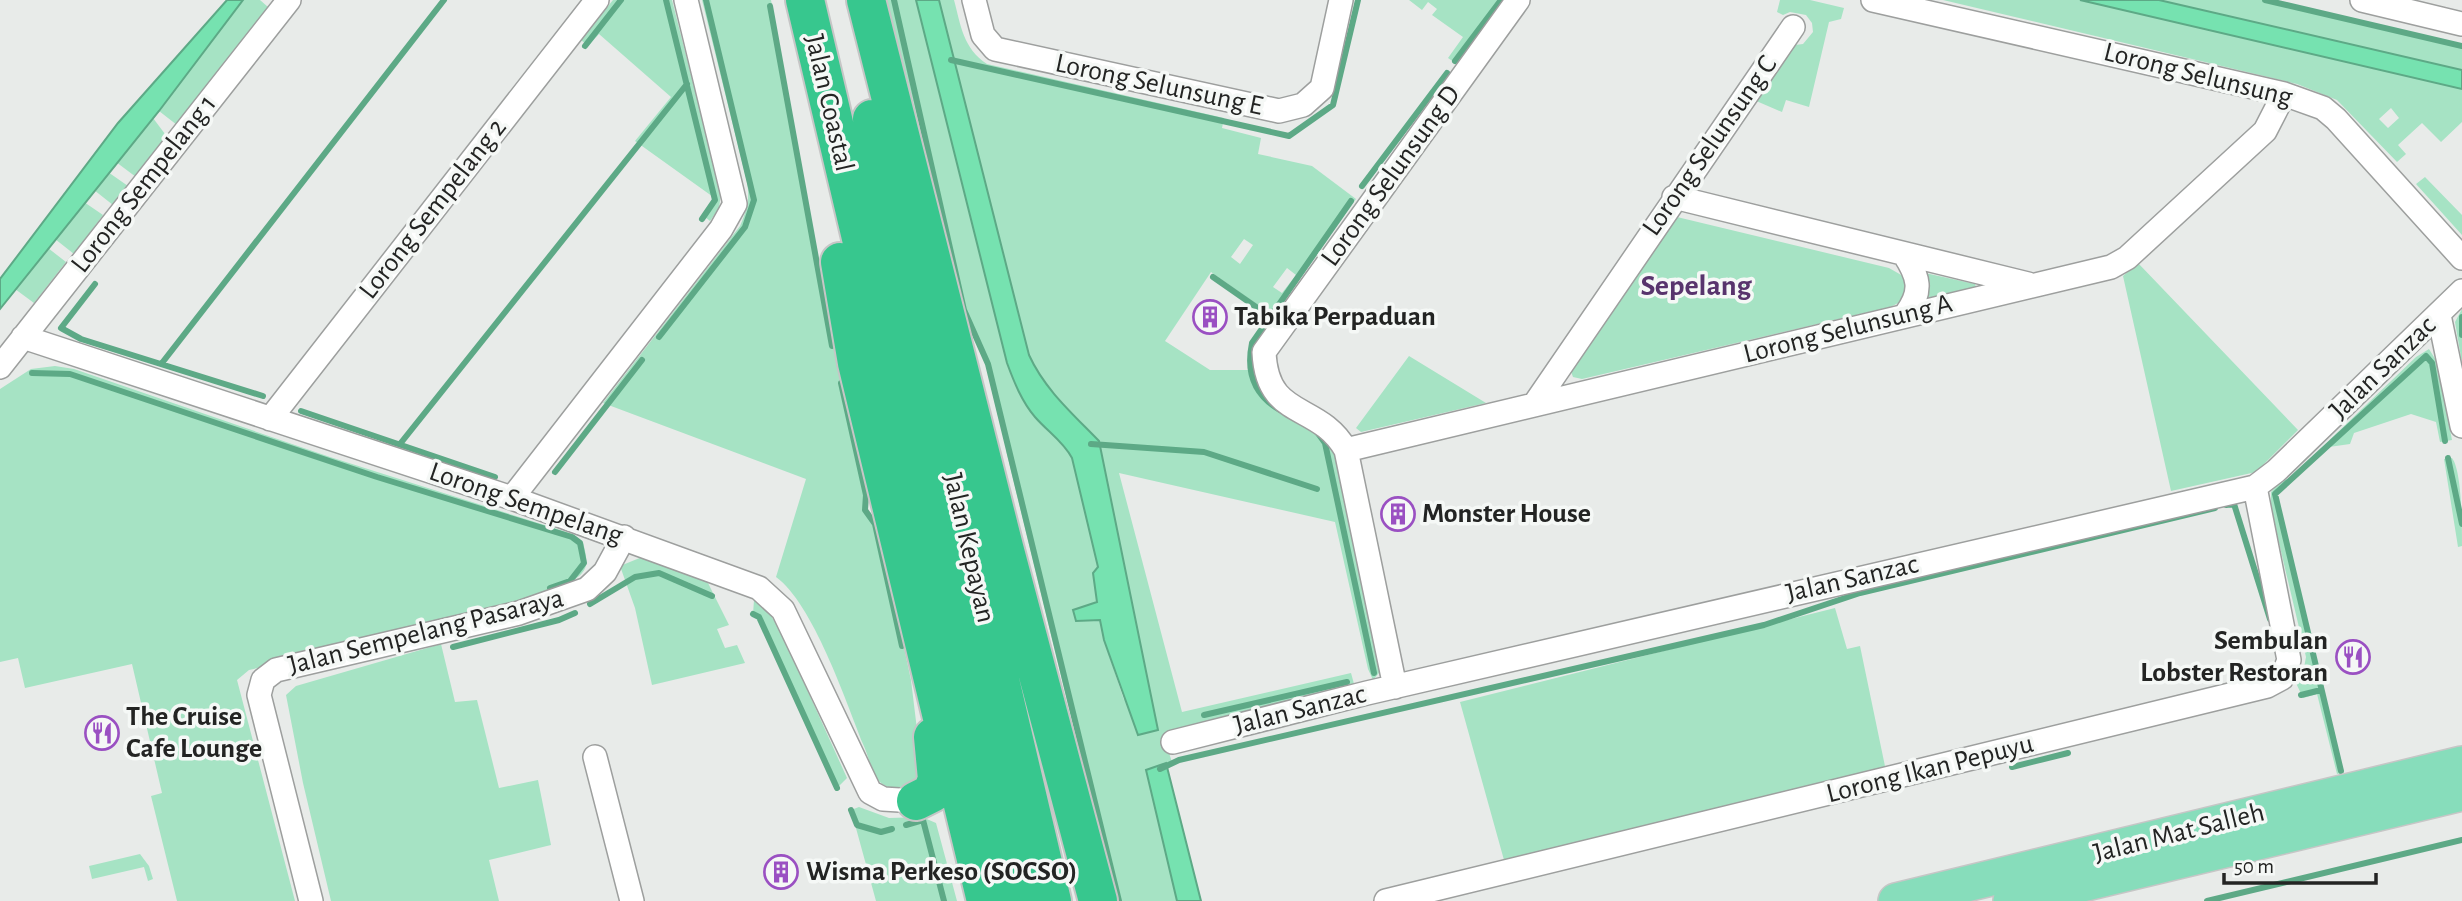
<svg xmlns="http://www.w3.org/2000/svg" width="2462" height="901" viewBox="0 0 2462 901" font-family="'Alegreya Sans',sans-serif">
<rect width="100%" height="100%" fill="#e8ebe9"/>
<!-- green -->
<path fill="#a6e3c4" fill-rule="evenodd" d="M243 0H260L268 7 177 125 159 111Z
M613 0H672L721 193 719 208 710 221 705 217 716 199 635 141 671 97 599 34 588 46 581 40Z
M702 0H771L834 346 868 495 867 510 877 523 911 680 923 779 912 789C902 789 890 790 881 783 872 775 868 754 863 744 845 699 813 604 776 577L806 479 603 403 740 226C747 210 750 199 747 182Z
M886 0H916L1007 363C1014 382 1022 402 1035 417 1048 432 1062 441 1072 458L1098 567 1093 573 1097 602 1073 610 1076 621 1100 619 1104 640 1124 700 1099 442C1073 414 1045 390 1029 355L939 0H954C961 26 963 48 987 64L1224 118 1222 128 1261 138 1258 154 1312 166 1356 199 1272 315 1211 272 1165 341 1210 370H1253C1260 404 1294 411 1318 429 1326 435 1331 448 1337 457L1384 667 1373 680 1368 669 1335 522 1119 473 1182 712 1351 673 1356 691 1164 738 1172 762 1147 770 1177 901H1116L1006 450 1010 449 1002 415 998 416 986 365 962 310 913 101ZM1244 239 1253 245 1240 264 1231 257ZM1287 268 1296 275 1282 293 1273 287Z
M1409 0H1505L1457 64 1448 58 1463 37 1432 15 1437 9 1428 2 1422 10Z
M1780 0H1810L1844 8 1841 19 1829 22 1809 107 1786 100 1782 112 1754 100 1795 45 1803 44 1813 32 1812 23 1806 15 1790 12 1783 15 1777 12Z
M1943 0H2080L2462 89V122L2441 142 2422 123 2398 145 2406 154 2397 162 2337 100 2297 84ZM2391 108 2399 118 2388 128 2379 119Z
M2159 0H2272L2462 44V70Z
M153 118 168 138 136 177 116 162Z
M108 172 128 186 113 205 94 190Z
M2425 177 2462 215V235L2416 184Z
M84 202 103 215 74 254 55 239Z
M1677 217 1889 268 1903 276C1909 292 1906 301 1890 307L1582 379 1573 377 1570 369Z
M48 248 66 262 34 303 15 289Z
M2138 263 2298 430 2256 472 2171 491 2123 276Z
M1925 273 1975 284 1976 287 1927 300 1929 282Z
M2462 309V363L2455 322Z
M2429 349 2437 362 2452 440 2440 442 2436 422 2411 414 2354 433 2350 444 2329 447 2277 495 2343 772 2337 774 2317 694 2303 698 2296 683 2303 673 2306 657 2271 509V492L2283 478 2287 481 2416 357Z
M1409 356 1486 403 1361 432 1356 428Z
M55 366 74 369 330 457 573 534 583 542C585 552 590 564 582 573 556 606 304 657 249 670L237 680 295 901H177L151 796 162 793 132 664 25 688 18 658 0 662V389L31 369Z
M2452 458C2462 471 2462 525 2462 546L2458 547 2444 459Z
M647 555 705 577 729 625 717 629 725 648 737 645 745 663 652 685 635 608 620 566Z
M754 600 764 604 782 634 847 778 837 788 759 617 753 614Z
M1835 608 1847 649 1860 646 1886 771 1504 860 1460 702Z
M441 644 455 702 477 700 499 788 538 780 551 845 489 860 499 901H331L303 783 286 695 296 686Z
M859 807 889 818 922 817 936 823 957 901H876L851 810Z
M140 854 149 866 153 879 148 881 144 867 92 879 89 866Z"/>
<!-- water -->
<path fill="#76e2b0" stroke="#5da986" stroke-width="2" d="M227 0H243L159 111 0 309V279L118 123Z
M916 0H939L1029 355C1045 390 1073 414 1099 441L1158 730 1138 735 1104 640 1100 620 1076 621 1073 610 1097 602 1093 573 1098 567 1072 458C1063 441 1048 432 1035 417 1022 402 1014 382 1007 363Z
M2080 0H2159L2462 70V89Z
M1166 763 1201 901H1177L1146 770Z"/>
<g fill="none" stroke-linecap="round" stroke-linejoin="round">
<!-- stream -->
<path stroke="#5da986" stroke-width="6" d="M666 0 715 200 702 219
M894 0 964 310 988 364 1119 901
M2265 0 2462 46
M770 6 832 346
M585 46 621 0
M951 60 1289 136 1333 105 1358 0
M1455 61 1501 0
M1362 186 1447 73
M1213 277 1269 316
M95 284 61 328 81 339 263 396
M2462 317V335
M659 337 745 227 754 200 706 0
M162 363 444 0
M32 373 70 374 377 477 572 537 580 543 584 563 570 581 550 588
M841 383 866 495 865 510 875 524 902 646
M1280 410C1254 395 1246 372 1252 343L1351 201
M301 411 495 477
M1317 432 1325 443 1374 673
M400 444 687 84
M1091 444 1204 452 1317 489
M2448 458 2462 524
M555 472 642 360
M2226 505 2234 504 2270 619
M590 604 635 577 659 573 712 596
M753 614 759 617 837 788
M453 647 559 620 575 613
M2301 695 2321 690
M1204 715 1347 682
M2012 767 2068 753
M1160 769 1179 760 1764 625 1860 593 2215 508
M2341 771 2275 494 2426 356 2432 363 2445 441
M851 810 857 825 881 832 892 829
M906 825 923 820 944 901
M2207 901 2462 840"/>
<!-- street casing -->
<g stroke="#9d9f9e" stroke-width="26">
<path id="street" d="M974 0 983 35 995 49 1279 111 1303 105 1322 88 1341 0
M1873 0 2284 94 2323 108 2336 119 2462 258
M2362 0 2462 24
M1674 197 2028 284
M1904 254C1919 277 1923 291 1906 314
M2439 315 2462 426
M23 337 512 498 759 588 783 610 870 792 883 799 916 801
M0 367 289 0
M1534 405 1793 27
M270 419 597 0
M1346 450 2111 267 2127 258 2265 131 2284 94
M512 498 721 229 735 204 686 0
M1395 687 1346 450C1318 401 1267 421 1264 352L1518 0
M1173 742 1367 693 2255 487 2276 471 2462 291
M595 757 632 901
M311 901 259 695 263 680 276 670 519 613 587 589 605 572 624 537
M1386 901 2267 686 2282 678 2289 660 2255 487"/>
</g>
<!-- primary casing -->
<g stroke="#c6c6c6" stroke-width="38">
<path id="primary" d="M1896 901 2462 764
M2011 901 2462 793"/>
</g>
<!-- highway casing -->
<g stroke="#c6c6c6" stroke-width="42">
<path id="highway" d="M805 0 1017 901
M866 0 1004 547 1098 901
M872 119 886 195 1052 901
M840 262 857 363 986 901
M916 801 932 793 937 779 933 737"/>
</g>
<!-- street -->
<use href="#street" stroke="#fff" stroke-width="23"/>
<!-- primary -->
<use href="#primary" stroke="#87ddbb" stroke-width="35"/>
<!-- highway -->
<use href="#highway" stroke="#37c78e" stroke-width="38"/>
</g>
<!-- icons -->
<defs>
<g id="building-ring" transform="scale(1.75)"><circle r="9.5" fill="#f5f8f6" stroke="#9a50c2" stroke-width="1.5"/><path d="M-4-6H4V6H1V3H-1V6H-4ZM-2.5-4.3h1.7v1.8h-1.7ZM.8-4.3h1.7v1.8H.8ZM-2.5-1h1.7V.8h-1.7ZM.8-1h1.7V.8H.8Z" fill="#9a50c2"/></g>
<g id="restaurant-ring" transform="scale(1.75)"><circle r="9.5" fill="#f5f8f6" stroke="#9a50c2" stroke-width="1.5"/><path d="M-5-6h1v4h1v-4h1v4h1v-4h1v5L-1.5 .5V6h-2V.5L-5-1ZM5-6V6H3V1.5H1.5Q1.5-4 5-6Z" fill="#9a50c2"/></g>
</defs>
<g fill-rule="evenodd">
<use href="#building-ring" x="1210" y="317"/>
<use href="#building-ring" x="1398" y="514"/>
<use href="#restaurant-ring" x="2353" y="657"/>
<use href="#restaurant-ring" x="102" y="733"/>
<use href="#building-ring" x="781" y="872"/>
</g>
<g text-anchor="middle" dominant-baseline="central" stroke-width="7" stroke-linejoin="round" paint-order="stroke">
<!-- street labels -->
<g font-size="28" fill="#232423" stroke="#f5f8f6">
<text transform="translate(2198 75) rotate(14)">Lorong Selunsung</text>
<text transform="translate(1159 85) rotate(12)">Lorong Selunsung E</text>
<text transform="translate(829 103) rotate(77)">Jalan Coastal</text>
<text transform="translate(1710 146) rotate(-55)">Lorong Selunsung C</text>
<text transform="translate(1391 176) rotate(-54)">Lorong Selunsung D</text>
<text transform="translate(144 184) rotate(-52)">Lorong Sempelang 1</text>
<text transform="translate(433 209) rotate(-52)">Lorong Sempelang 2</text>
<text transform="translate(1848 329) rotate(-14)">Lorong Selunsung A</text>
<text transform="translate(2383 368) rotate(-44)">Jalan Sanzac</text>
<text transform="translate(526 504) rotate(19)">Lorong Sempelang</text>
<text transform="translate(969 548) rotate(77)">Jalan Kepayan</text>
<text transform="translate(1852 579) rotate(-13)">Jalan Sanzac</text>
<text transform="translate(426 632) rotate(-14)">Jalan Sempelang Pasaraya</text>
<text transform="translate(1300 710) rotate(-14)">Jalan Sanzac</text>
<text transform="translate(1930 769) rotate(-14)">Lorong Ikan Pepuyu</text>
<text transform="translate(2179 833) rotate(-14)">Jalan Mat Salleh</text>
</g>
<!-- poi labels -->
<g font-size="28" font-weight="bold" fill="#232423" stroke="#f5f8f6" text-anchor="start">
<text x="1234" y="317">Tabika Perpaduan</text>
<text x="1422" y="514">Monster House</text>
<text x="2328" y="641" text-anchor="end">Sembulan<tspan x="2328" dy="32">Lobster Restoran</tspan></text>
<text x="126" y="717">The Cruise<tspan x="126" dy="32">Cafe Lounge</tspan></text>
<text x="806" y="872">Wisma Perkeso (SOCSO)</text>
</g>
<!-- neighbourhood labels -->
<g font-size="30" font-weight="bold" fill="#58346d" stroke="#f5f8f6">
<text x="1696" y="286">Sepelang</text>
</g>
</g>
<!-- scale -->
<path d="M2224 873v10h152v-10" fill="none" stroke="#232423" stroke-width="3.5"/>
<text x="2234" y="873" font-size="21" fill="#232423" stroke="#f5f8f6" stroke-width="5" paint-order="stroke">50 m</text>
</svg>
